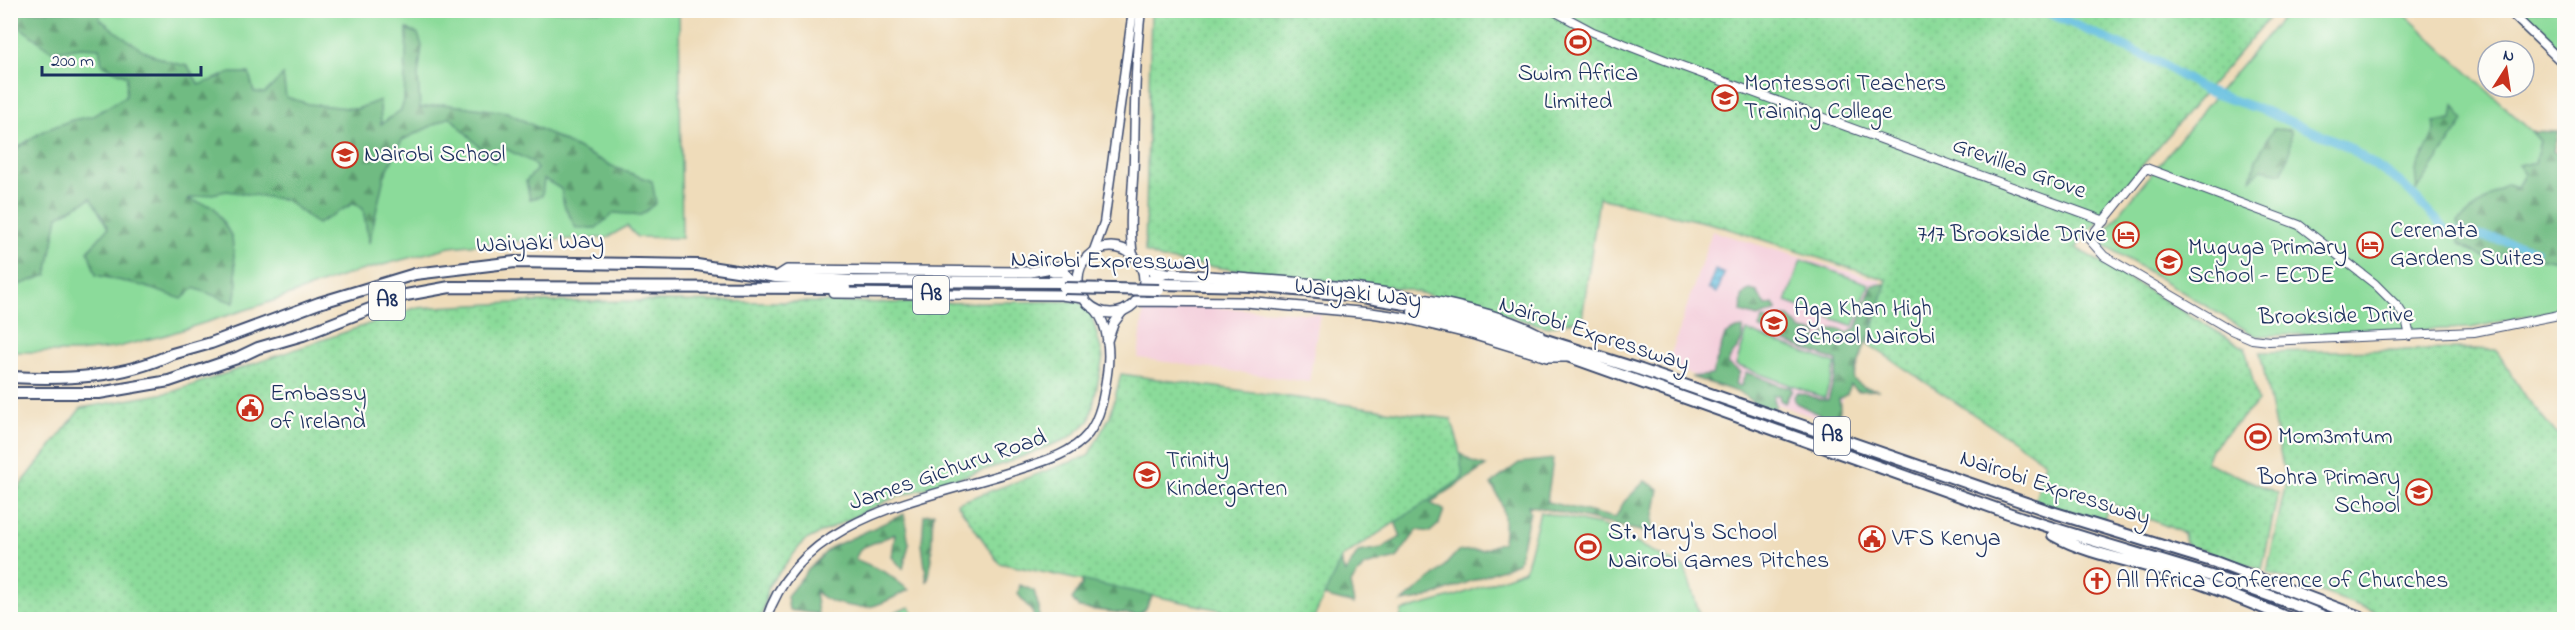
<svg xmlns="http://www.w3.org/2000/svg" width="2575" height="630" viewBox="0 0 2575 630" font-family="'Indie Flower',sans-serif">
<defs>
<pattern id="forest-firs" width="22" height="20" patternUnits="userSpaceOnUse" patternTransform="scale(1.5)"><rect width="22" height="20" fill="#70bb82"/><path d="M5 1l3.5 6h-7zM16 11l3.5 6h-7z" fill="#5b986e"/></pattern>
<pattern id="garden-dots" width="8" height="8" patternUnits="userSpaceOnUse" patternTransform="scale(1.5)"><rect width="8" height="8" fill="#8bdb9a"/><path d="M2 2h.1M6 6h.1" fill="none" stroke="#77bc87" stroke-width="1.8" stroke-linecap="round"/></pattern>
<pattern id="water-rules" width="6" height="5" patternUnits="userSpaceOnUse" patternTransform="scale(1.5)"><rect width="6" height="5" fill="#61bddf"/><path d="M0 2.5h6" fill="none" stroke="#4f9ab8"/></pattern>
</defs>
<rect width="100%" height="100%" fill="#fdfcf7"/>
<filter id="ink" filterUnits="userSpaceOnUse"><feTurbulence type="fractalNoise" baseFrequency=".0167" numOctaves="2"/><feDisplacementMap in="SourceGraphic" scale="12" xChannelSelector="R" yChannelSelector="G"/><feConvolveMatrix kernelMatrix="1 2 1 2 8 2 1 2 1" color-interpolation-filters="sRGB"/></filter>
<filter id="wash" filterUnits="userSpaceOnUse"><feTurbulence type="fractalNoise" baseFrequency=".008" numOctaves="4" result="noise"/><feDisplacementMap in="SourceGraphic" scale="24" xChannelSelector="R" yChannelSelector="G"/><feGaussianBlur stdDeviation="1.35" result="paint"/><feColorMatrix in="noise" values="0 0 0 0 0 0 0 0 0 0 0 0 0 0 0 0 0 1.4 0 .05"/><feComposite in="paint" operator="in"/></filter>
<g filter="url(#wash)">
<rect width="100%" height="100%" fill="#efdcba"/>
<!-- built -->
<path fill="#f4cfdc" d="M1712 231 1881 281 1834 424 1667 366Z
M1163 304 1320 314 1309 382 1138 358 1144 307Z"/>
<!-- grass -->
<path fill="#8bdb9a" stroke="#53857c" stroke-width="1.5" d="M11 11H679L682 238 637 237 627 226 607 238 500 242 450 247 349 274 261 305 166 335 114 348 78 352H11Z
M2288 11H2401L2531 131 2540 141 2535 164 2525 173 2517 187 2506 184 2458 222 2482 257 2518 253 2564 262V311L2539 313 2471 328 2256 336 2097 241 2214 97Z
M2517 11H2564V52L2518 12Z
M1801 260 1869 284 1854 326 1786 302Z
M1747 331 1836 364 1825 398 1736 365Z
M1540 512 1603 526 1685 568 1701 619H1400L1402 611 1459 595 1525 570Z
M910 607 916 619 879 618Z"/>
<!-- forest -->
<path fill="url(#forest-firs)" stroke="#467570" stroke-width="1.5" d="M10 11H100V19C130 42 150 60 188 66L199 85 230 73H249L254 92 265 93 283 75 286 97 309 104 357 109 380 100 381 124 401 110 404 101 407 29 418 34 422 46 418 76 420 108 443 104 507 112 616 168 652 181 656 203 641 215 614 213 596 228H576L564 205 561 189 544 179 542 196 530 199 526 181 537 169 532 162 502 147 494 162 450 117 402 140 384 177 369 243 363 209 354 203 317 224 286 200 227 191 187 199 214 207 232 237 237 283 234 303 194 288 182 299 143 286 96 275 88 251 108 228 91 198 58 216 47 275 11 288V152L43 131 72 120 93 116 126 96 127 76 102 64 99 48 80 47 53 52 21 28H11Z
M2454 105 2464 121 2417 190 2415 172 2435 131 2434 122 2452 120Z
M2273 129 2291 130 2290 152 2282 173 2261 169 2251 180 2256 160Z
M2531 131 2558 132 2553 151 2564 159V262L2518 253 2482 257 2459 243 2458 222 2506 184 2517 187 2525 173 2518 164H2535L2540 141Z
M1884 284 1889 290 1884 304 1873 318 1875 331 1867 339 1853 379 1864 387 1879 390 1858 391 1851 385 1847 394 1839 399C1841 410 1841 422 1830 429L1820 424V415L1796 403 1794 397 1796 393C1807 392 1815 401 1828 400L1837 369V361L1767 335 1766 331 1759 328 1763 319 1772 321 1779 317H1789L1802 330 1818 333 1815 339H1822C1826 328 1838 326 1847 334L1857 327 1872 285Z
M1750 290 1757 292 1766 306 1773 304 1777 310 1758 317 1741 312C1743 302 1738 294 1750 290Z
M1743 328C1745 344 1733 351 1727 364L1740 372 1735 384 1740 387 1746 373C1762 375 1776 388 1790 387L1792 390 1785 403 1780 400 1779 395H1773L1776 406 1769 411 1760 408 1741 393 1691 377 1712 375 1725 335 1737 329Z
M1455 450 1474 463 1486 466 1430 503 1444 510 1439 524 1430 532 1417 530 1397 558 1364 566 1350 584 1354 604 1324 596 1312 590 1338 554 1345 573 1358 552 1382 548 1401 537 1394 519Z
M1553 459 1547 502 1615 518 1624 502 1645 481 1659 489 1653 522V534L1528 505 1530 512 1518 563 1427 598 1402 602 1440 571 1458 551 1482 550 1503 542C1506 516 1505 506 1491 484L1519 463Z
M934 513C929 536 935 560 927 582L922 544 924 515Z
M904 514 909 544 903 569 892 557 895 534 861 548 855 559 885 572 909 590C880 604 872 612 840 604 829 601 823 599 815 591L818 614 789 610 787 596 807 571 830 548Z
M1081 566 1154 593 1145 610 1137 615 1079 608 1072 599 1082 585Z
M1020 585 1034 591 1039 608V619H1034L1033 613 1018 594Z"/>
<!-- garden -->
<path fill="url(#garden-dots)" stroke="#53857c" stroke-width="1.5" d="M1151 11H2275L2140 168 2076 248 2245 348 2258 402 2211 449 2206 462 2278 493 2262 570 2186 545 2184 533 2110 503 2103 521 2035 501 2045 462 1868 344 1887 280 1717 225 1599 198 1582 319 1548 327 1405 289 1367 284 1294 279 1162 259 1145 252Z
M657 301 934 303 1078 301 1091 313 1103 357 1090 420 1069 438 1003 464 891 499 804 541 769 585 761 619H11L10 493 13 495 81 408 172 392 415 308 531 302Z
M2473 349 2496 350 2526 397 2564 443V619H2395L2267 572 2286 482 2260 352Z
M1121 374 1451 419 1458 442 1463 478 1342 557 1313 620 1263 619 999 563 957 503 1088 456 1110 416Z"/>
<!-- water -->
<path fill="url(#water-rules)" stroke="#3e769e" stroke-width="1.5" d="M1715 270 1724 274 1717 293 1708 289Z"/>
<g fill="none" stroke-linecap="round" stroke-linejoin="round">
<!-- river -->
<path stroke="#61bddf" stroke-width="9" d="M2042 10 2160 63 2206 91 2265 111 2343 144 2401 183 2447 231 2497 239 2535 250"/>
</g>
</g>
<g filter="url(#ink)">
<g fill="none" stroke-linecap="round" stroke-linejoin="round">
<!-- tertiary casing -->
<g stroke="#3b496c" stroke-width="10">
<path id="tertiary" d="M1552 10 1593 32 1665 60 2105 221
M2410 336 2406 319 2398 307 2375 284 2299 225 2146 168 2089 239 2104 256 2231 330 2252 339 2269 341 2474 332 2564 314"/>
</g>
<!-- secondary casing -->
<g stroke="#3b496c" stroke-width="11">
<path id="secondary" d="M2508 10 2564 64
M1093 253 1104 223 1133 10
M1133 256C1128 223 1133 192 1134 159 1135 109 1135 60 1141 10
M1107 342 1114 323 1123 311
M766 620C800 513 929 499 1020 469 1042 462 1072 454 1088 434 1101 417 1104 395 1107 374 1110 355 1109 325 1095 309"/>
</g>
<!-- primary casing -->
<g stroke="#3b496c" stroke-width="12">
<path id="primary" d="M1078 280a33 33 0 1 1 66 0a33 33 0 1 1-66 0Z
M1142 268 1167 273C1259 280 1352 283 1443 303 1477 311 1508 318 1539 334
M1053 272H1063L1071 279 1069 292
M776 277 787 270 1030 272 1084 262
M834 293 1061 295 1083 298
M1155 295 1151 286 1152 279 1164 274
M1137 301 1245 302 1371 313 1405 318 1475 335 1547 357H1566"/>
</g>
<!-- trunk casing -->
<g stroke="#3b496c" stroke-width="14">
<path id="trunk" d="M1159 284 1253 286 1349 295 1431 308 1492 323 1641 370 2052 512 2215 562 2363 618
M1413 312 1453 321 1542 347 2011 514C2117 551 2228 575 2332 620
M10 377C66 380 122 378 172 354L211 343 319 303 415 274 515 262 697 265 776 277 853 281 1064 282
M10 393H99L169 381 237 358 258 348 303 335 406 295 450 287 845 288
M2053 535C2085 553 2123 559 2158 569 2204 583 2249 602 2293 620"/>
</g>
<!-- motorway casing -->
<g stroke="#3b496c" stroke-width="14">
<path id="motorway" d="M2356 616 2364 620"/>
</g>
<!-- tertiary -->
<use href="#tertiary" stroke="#fff" stroke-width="8"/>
<!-- secondary -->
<use href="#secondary" stroke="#fff" stroke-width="8"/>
<!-- primary -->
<use href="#primary" stroke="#fff" stroke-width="9"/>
<!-- trunk -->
<use href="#trunk" stroke="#fff" stroke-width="10"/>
<!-- motorway -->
<use href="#motorway" stroke="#fff" stroke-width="10"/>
<!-- trunk-bridge casing -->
<g stroke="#3b496c" stroke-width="14" stroke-linecap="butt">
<path id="trunk-bridge" d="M1064 288 1159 290"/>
</g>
<!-- trunk-bridge -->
<use href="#trunk-bridge" stroke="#fff" stroke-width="10"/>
</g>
</g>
<!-- icons -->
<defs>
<g id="stadium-ring" transform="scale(1.35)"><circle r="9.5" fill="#fdfcf7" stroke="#c8321e" stroke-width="1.5"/><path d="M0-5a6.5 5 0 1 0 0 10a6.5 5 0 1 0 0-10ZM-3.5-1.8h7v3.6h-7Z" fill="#c8321e"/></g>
<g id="university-ring" transform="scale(1.35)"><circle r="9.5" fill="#fdfcf7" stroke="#c8321e" stroke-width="1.5"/><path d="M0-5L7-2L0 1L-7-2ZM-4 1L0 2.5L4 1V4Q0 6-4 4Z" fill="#c8321e"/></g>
<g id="school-ring" transform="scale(1.35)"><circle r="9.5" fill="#fdfcf7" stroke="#c8321e" stroke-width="1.5"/><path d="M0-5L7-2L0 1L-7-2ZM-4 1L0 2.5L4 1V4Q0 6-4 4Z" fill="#c8321e"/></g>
<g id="hotel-ring" transform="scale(1.35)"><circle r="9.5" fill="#fdfcf7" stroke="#c8321e" stroke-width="1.5"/><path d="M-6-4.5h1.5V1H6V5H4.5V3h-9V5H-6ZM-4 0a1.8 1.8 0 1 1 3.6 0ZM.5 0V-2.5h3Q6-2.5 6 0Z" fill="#c8321e"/></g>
<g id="civic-ring" transform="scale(1.35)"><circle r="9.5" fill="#fdfcf7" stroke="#c8321e" stroke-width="1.5"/><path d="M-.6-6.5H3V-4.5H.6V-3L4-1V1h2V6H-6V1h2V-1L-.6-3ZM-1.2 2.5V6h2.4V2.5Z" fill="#c8321e"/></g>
<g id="church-ring" transform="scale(1.35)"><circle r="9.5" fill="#fdfcf7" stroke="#c8321e" stroke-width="1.5"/><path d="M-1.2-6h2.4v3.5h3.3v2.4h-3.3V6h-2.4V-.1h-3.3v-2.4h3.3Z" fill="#c8321e"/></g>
</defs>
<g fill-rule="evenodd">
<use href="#stadium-ring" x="1578" y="42"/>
<use href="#university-ring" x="1725" y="98"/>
<use href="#school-ring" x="345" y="155"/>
<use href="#hotel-ring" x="2126" y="235"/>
<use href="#hotel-ring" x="2370" y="245"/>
<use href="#school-ring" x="2169" y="262"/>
<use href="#school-ring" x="1774" y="323"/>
<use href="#civic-ring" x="250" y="408"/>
<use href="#stadium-ring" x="2258" y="437"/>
<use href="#school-ring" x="1147" y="475"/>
<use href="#school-ring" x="2419" y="492"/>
<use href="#civic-ring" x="1872" y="539"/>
<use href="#stadium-ring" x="1588" y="547"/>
<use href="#church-ring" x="2097" y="581"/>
</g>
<g text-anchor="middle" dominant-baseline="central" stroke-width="4.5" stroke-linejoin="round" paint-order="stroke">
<!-- shield labels -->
<g fill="#fdfcf7" stroke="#5f6c8c" stroke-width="1.5">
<rect x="913" y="276" width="36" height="38" rx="4.5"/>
<rect x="369" y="282" width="36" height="38" rx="4.5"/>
<rect x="1814" y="417" width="36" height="38" rx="4.5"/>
</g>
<g font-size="22" font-weight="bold" fill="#1b2f5e">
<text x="931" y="295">A8</text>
<text x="387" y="301">A8</text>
<text x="1832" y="436">A8</text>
</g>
<!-- poi labels -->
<g font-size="24" fill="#1b2f5e" stroke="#fdfcf7" text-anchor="start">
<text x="1578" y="74" text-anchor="middle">Swim Africa<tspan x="1578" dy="28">Limited</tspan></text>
<text x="1744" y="84">Montessori Teachers<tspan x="1744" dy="28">Training College</tspan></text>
<text x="364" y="155">Nairobi School</text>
<text x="2390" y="231">Cerenata<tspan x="2390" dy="28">Gardens Suites</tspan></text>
<text x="2106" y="235" text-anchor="end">717 Brookside Drive</text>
<text x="2188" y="248">Muguga Primary<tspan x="2188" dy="28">School - ECDE</tspan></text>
<text x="1794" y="309">Aga Khan High<tspan x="1794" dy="28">School Nairobi</tspan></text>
<text x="270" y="394">Embassy<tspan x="270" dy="28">of Ireland</tspan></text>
<text x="2278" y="437">Mom3mtum</text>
<text x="1166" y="461">Trinity<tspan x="1166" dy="28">Kindergarten</tspan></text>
<text x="2400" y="478" text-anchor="end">Bohra Primary<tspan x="2400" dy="28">School</tspan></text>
<text x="1608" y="533">St. Mary's School<tspan x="1608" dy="28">Nairobi Games Pitches</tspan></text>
<text x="1892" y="539">VFS Kenya</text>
<text x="2116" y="581">All Africa Conference of Churches</text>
</g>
<!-- street labels -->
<g font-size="24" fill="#1b2f5e" stroke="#fdfcf7">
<text transform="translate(2019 169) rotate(20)">Grevillea Grove</text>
<text transform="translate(540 244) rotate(-2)">Waiyaki Way</text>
<text transform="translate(1110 262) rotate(1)">Nairobi Expressway</text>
<text transform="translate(1358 294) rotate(7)">Waiyaki Way</text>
<text transform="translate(2336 317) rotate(-1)">Brookside Drive</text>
<text transform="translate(1594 335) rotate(18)">Nairobi Expressway</text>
<text transform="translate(948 471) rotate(-19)">James Gichuru Road</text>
<text transform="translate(2055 489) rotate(18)">Nairobi Expressway</text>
</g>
</g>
<!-- margin -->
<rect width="2575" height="630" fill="none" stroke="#fdfcf7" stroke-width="36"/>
<!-- north arrow -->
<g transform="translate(2506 69) rotate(12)"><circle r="28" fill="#fdfcf7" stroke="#a3aaba" stroke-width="1.5"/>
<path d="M0-4.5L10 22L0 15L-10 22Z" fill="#c8321e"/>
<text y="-9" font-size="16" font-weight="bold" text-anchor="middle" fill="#1b2f5e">N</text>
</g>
<!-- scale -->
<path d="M42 66v9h159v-9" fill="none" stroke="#1b2f5e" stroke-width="3"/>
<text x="51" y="66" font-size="18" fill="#1b2f5e" stroke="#fdfcf7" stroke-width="4.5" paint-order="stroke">200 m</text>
</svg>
